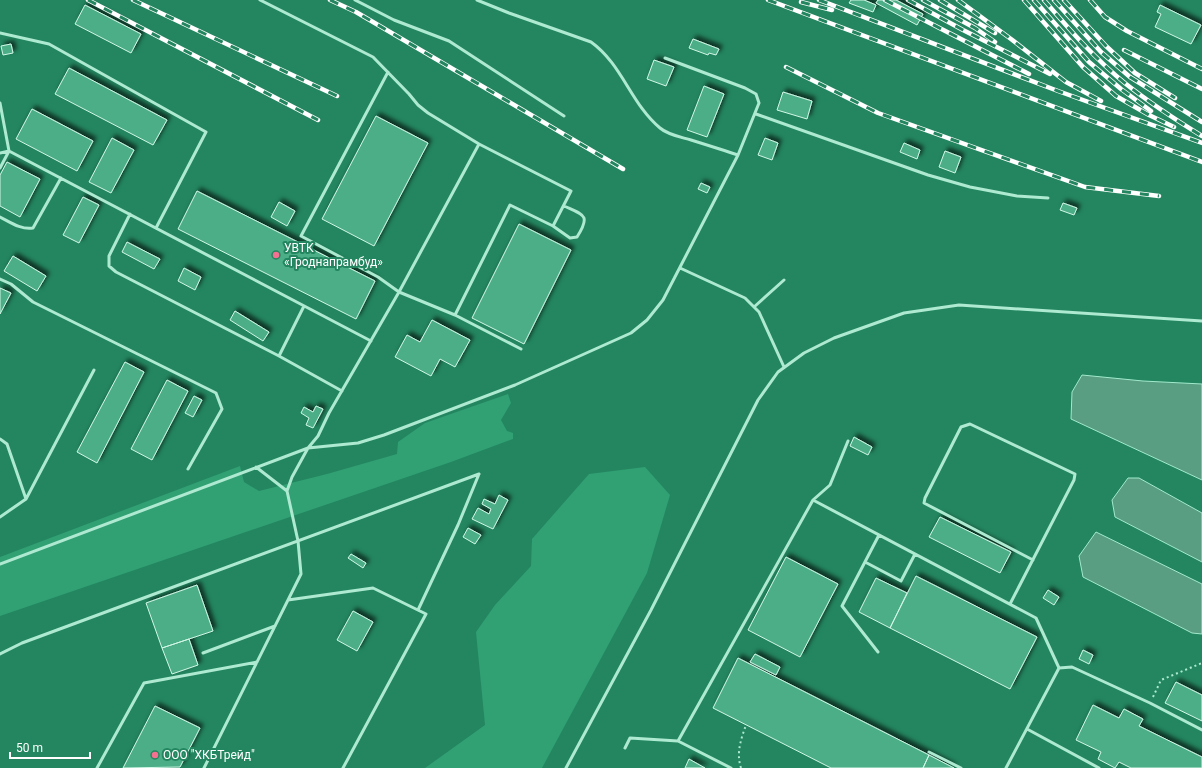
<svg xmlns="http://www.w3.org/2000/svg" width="1202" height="768" viewBox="0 0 1202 768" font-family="Roboto,sans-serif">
<defs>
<filter id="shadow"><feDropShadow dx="3.5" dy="-3.5" stdDeviation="2" flood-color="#0009"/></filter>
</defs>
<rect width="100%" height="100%" fill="#238660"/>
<!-- green -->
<path fill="#31a073" d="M508 394 511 403 501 420 507 431 513 433V439L451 462 0 616V557L240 466 244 482 259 491 327 474 397 454 398 442 425 423Z
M645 467 670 495 647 573 542 768H425L485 725 476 632 495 605 531 566 532 539 589 474Z"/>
<!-- water -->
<path fill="#599d82" stroke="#a2eacc" d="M1082 375 1143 381 1202 384V480L1071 419 1072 392Z
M1128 478H1139L1202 513V562L1115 517 1112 500Z
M1096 532 1202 584V634L1192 633 1083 577 1079 556Z"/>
<!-- building -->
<path fill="#4cae86" stroke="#d2f7e8" filter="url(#shadow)" d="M851 0H864L876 5 873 12 849 3Z
M878 0H896L923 14 917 25 876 3Z
M85 5 141 34 131 53 75 24Z
M1160 5 1201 25 1191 44 1155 27 1161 14 1157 12Z
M693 39 719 49 716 55 709 53 708 55 689 48Z
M11 44 13 53 3 55 1 46Z
M654 60 674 67 666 86 647 79Z
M69 68 167 120 153 145 55 94Z
M704 86 724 94 707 137 687 130Z
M783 92 812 101 807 119 777 110Z
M32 109 93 141 77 171 16 139Z
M376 116 428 143 374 246 322 219Z
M112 138 134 150 111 193 89 182Z
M765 138 778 143 772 160 758 155Z
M904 143 920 150 917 159 900 152Z
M945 151 961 157 955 173 939 167Z
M7 162 40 179 20 217 0 206V175Z
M701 183 710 187 707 193 698 189Z
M197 191 375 281 356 319 178 229Z
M83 197 99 205 79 243 63 235Z
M279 202 295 211 287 226 271 217Z
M1063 203 1077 208 1074 215 1060 210Z
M519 224 571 250 524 344 472 318Z
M127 242 160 259 154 269 122 252Z
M13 256 46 276 37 291 4 271Z
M184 268 201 277 195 290 178 281Z
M0 288 11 293 0 314Z
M235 311 269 332 263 341 230 320Z
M432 320 470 340 455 367 440 359 431 376 395 357 407 335 420 342Z
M125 362 144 372 97 463 77 452Z
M167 380 188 391 152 460 131 449Z
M194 396 202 400 193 417 185 413Z
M316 406 323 409 313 428 306 425 309 418 301 413 304 407 313 412Z
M854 437 872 447 868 455 850 446Z
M499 495 508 500 493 529 472 519 478 508 489 514 491 509 482 504 484 499 495 504Z
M940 517 1011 552 1000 573 929 537Z
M468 528 481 535 475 544 463 537Z
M351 554 366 563 363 568 348 558Z
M786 557 838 584 800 657 748 630Z
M916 576 1037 637 1010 689 890 628Z
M876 578 907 593 890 628 859 612Z
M197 585 213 631 162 648 146 603Z
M1048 590 1059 597 1054 605 1043 598Z
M353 611 373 622 357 651 337 640Z
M189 639 198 665 172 674 162 648Z
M1083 650 1093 655 1089 664 1079 659Z
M755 654 780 667 776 675 750 662Z
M738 658 929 755 923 768H831L713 708Z
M1176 682 1202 695V721L1165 703Z
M1093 705 1119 718 1124 709 1143 719 1139 726 1202 757V768H1131L1119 762 1115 768 1098 759 1101 752 1076 740Z
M155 706 200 728 180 767 123 768Z
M929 755 954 768H923Z
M689 759 705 768H685Z"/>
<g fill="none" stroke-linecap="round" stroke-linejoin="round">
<!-- path -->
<path stroke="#aee9d1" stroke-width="2" stroke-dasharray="2 3" stroke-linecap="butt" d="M1153 697 1161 680 1202 663
M741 768C736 753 741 739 746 725"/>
<!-- service -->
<path stroke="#aee9d1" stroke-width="3" d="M355 0 394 20 449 41 564 116
M477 0 509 13 591 42C622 64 631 104 660 128 668 135 681 137 691 140 707 145 723 150 738 155
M0 33 49 44 206 132 156 228
M388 72 301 236 378 277 399 292 455 315 521 349
M0 103 9 151 0 168
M756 114 928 175 970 187 1017 196 1048 198
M0 153 9 151 371 341
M130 214 109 256V266L116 272 279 356
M0 217C10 222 21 230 33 228L61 178
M553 226 570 238 577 237C591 215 584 215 564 206
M680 268 745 298 759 312 784 367
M0 279 11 284 33 302 216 393 222 409 188 469
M304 306 279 356 342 391
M754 307 784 280
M455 315 510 205 553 226 571 191 479 144
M0 439 7 444 26 499 0 517
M256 467 287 491
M26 499 94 370
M813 500 830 485 848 441
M865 562 901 581 915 554
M0 564 308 448 358 443 384 435 515 385 631 333 647 320 663 300 738 155 759 103 756 94 745 88 665 58
M288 600 373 588 426 614 343 768
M1010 604 1074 480 1075 474 970 424 961 427 925 498 924 503 1033 560
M418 610 458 525 479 474
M878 652 842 606 879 535
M203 653 275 626
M0 654 22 643 479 474
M1059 668 1072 667 1150 703 1202 730
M1027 729 1099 768
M625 748 630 738 678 741
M929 752 961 768
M97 768 144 683 257 662
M204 768 301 574 298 541 287 491 292 477 308 448 318 436 329 413 399 292 479 144 428 113 418 105 409 94 373 57 260 0
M566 768 651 610 758 400 778 372 804 353 834 338 904 313 959 305 1202 321
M731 768 678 741 813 500 1036 618 1059 668 1006 768"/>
<!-- rail casing -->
<g stroke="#fff" stroke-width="4.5">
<path id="rail" d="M88 0 318 120
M133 0 337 96
M330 0 356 12 623 169
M768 0 1202 162
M819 0 1058 91 1202 143
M885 0 1029 74
M908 0 963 30 1050 74
M923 0 975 28 995 42
M940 0 995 33
M958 0 1011 39 1066 82 1101 101
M1024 0 1083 67 1116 96 1149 115 1174 127
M1034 0 1089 62 1121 89 1151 111
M1044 0C1069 29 1095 59 1126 84 1150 103 1176 120 1202 136
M1054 0 1101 52 1130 77 1202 122
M1064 0 1106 46 1135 73 1175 98
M1090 0 1105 17 1127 31 1202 69
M801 2 832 10
M1124 50 1202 89
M786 67 878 113 1085 187 1159 196"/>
</g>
<!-- rail -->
<use href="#rail" stroke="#238660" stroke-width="3" stroke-dasharray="9" stroke-linecap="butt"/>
</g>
<!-- markers -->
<g fill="#f47191" stroke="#238660" stroke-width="1.5">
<circle cx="276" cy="255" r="4"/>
<circle cx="155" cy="755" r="4"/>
</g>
<g text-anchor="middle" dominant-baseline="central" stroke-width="4" stroke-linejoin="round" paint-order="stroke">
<!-- poi labels -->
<g font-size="12" fill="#fff" stroke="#238660" text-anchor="start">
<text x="284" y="248">УВТК<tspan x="284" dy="14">«Гроднапрамбуд»</tspan></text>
<text x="163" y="755">ООО "ХКБТрейд"</text>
</g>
</g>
<!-- scale -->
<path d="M10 752v6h80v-6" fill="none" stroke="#ffffff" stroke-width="2"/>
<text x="16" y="752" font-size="12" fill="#ffffff" stroke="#238660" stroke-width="3" paint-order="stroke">50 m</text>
</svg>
